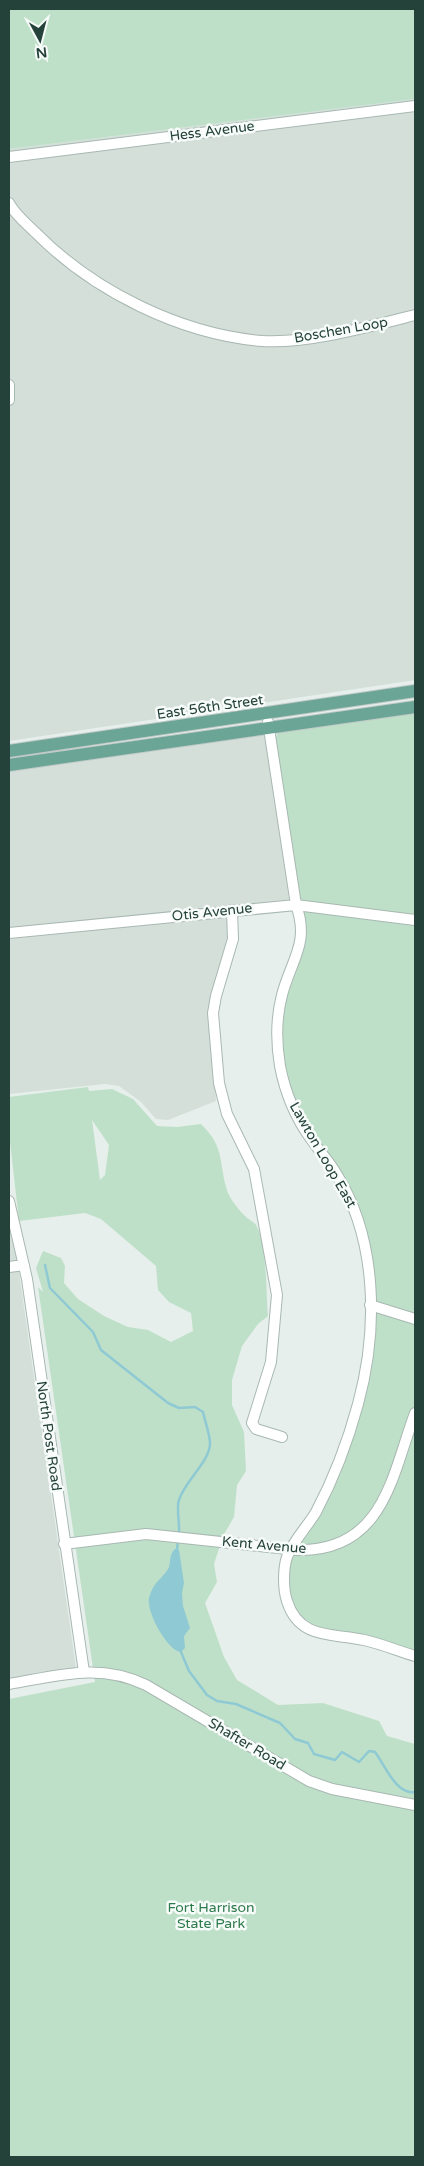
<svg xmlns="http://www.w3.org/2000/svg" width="424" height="2166" viewBox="0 0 424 2166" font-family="'Varela Round',sans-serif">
<rect width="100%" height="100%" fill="#e6efeb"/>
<!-- built -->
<path fill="#d4dfda" d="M415 99V680L9 741V149Z
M266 734 289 900 9 929V770Z
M230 916 232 922 212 1016 216 1101 168 1120 156 1119 141 1102 119 1086 105 1084 9 1094V939Z
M9 1203 76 1668 9 1679Z"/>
<!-- green -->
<path fill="#bfe0c8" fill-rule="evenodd" d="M9 9H415V99L9 149Z
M415 709V917L305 903 299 900 274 740 278 733Z
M296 905 415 920V1656L327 1635 293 1614 286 1563 311 1520 358 1407 370 1297 356 1213 287 1094 278 1029 300 945Z
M88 1087 89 1091 112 1089 133 1099 157 1126 177 1127 201 1124C226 1148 218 1164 228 1193 232 1202 240 1211 247 1218 250 1220 254 1222 256 1225 267 1243 266 1294 268 1316L258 1324 242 1346 232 1380V1405L244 1432 246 1471 237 1485 234 1517 223 1536 214 1564 217 1582 205 1603 224 1657 237 1680 278 1705 323 1703 379 1721 387 1736 415 1744V2157H9V1699L95 1682 38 1287 43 1292 36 1268 43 1251 61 1258 65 1266 64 1283 78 1299 104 1316 128 1327 148 1330 171 1342 193 1331 191 1313 169 1302 158 1290 156 1266 101 1219 85 1213 19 1221 9 1133V1097ZM92 1120 109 1145 105 1175 100 1180Z"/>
<!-- water -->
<path fill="#8ec9d4" d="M175 1549 179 1550 184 1583 182 1593 183 1606 190 1628 184 1636 185 1648 181 1652C168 1651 149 1616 149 1603 148 1599 150 1595 151 1592 155 1581 166 1575 169 1567 171 1560 169 1555 175 1549Z"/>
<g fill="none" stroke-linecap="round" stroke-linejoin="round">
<!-- stream -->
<path stroke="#8ec9d4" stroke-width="2.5" d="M45 1265 50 1288 93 1332 101 1350 168 1403 179 1408 195 1407 203 1412C205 1421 209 1432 210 1442 211 1461 185 1480 179 1500 176 1508 180 1524 179 1534
M177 1550 178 1540
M181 1652 189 1671 207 1695 217 1701 236 1704 280 1723 295 1739 308 1743 314 1754 335 1760 342 1752 359 1762 369 1751 375 1752C385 1765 396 1795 415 1792"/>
<!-- minor casing -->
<g stroke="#a8b8b2" stroke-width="12">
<path id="minor" d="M9 157 415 106
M9 203C15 215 27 224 37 234 94 291 180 334 262 341 307 344 372 326 415 315
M9 385V400
M268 722 296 905C310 943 291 960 282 995 276 1018 276 1042 280 1066 285 1092 295 1117 311 1139 319 1151 330 1162 337 1175 378 1241 378 1331 358 1404 348 1441 334 1478 316 1512 307 1527 293 1541 287 1557 283 1569 283 1589 287 1601 299 1640 333 1633 364 1640 382 1644 398 1651 415 1656
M232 910 233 939 216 996 213 1013 219 1083 227 1114 254 1169 277 1295 271 1362 252 1423 256 1429 282 1437
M9 933 296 905 415 920
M9 1201 27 1279 84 1672
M9 1267 24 1265
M370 1305 415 1319
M64 1544 146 1534 297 1550C384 1552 392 1475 415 1413
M9 1684C57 1676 99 1662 146 1685L309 1781 332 1789 415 1805"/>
</g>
<!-- major casing -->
<g stroke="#c2cac8" stroke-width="14">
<path id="major" d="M9 751 415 691
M9 765 415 707"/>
</g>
<!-- minor -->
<use href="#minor" stroke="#fff" stroke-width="10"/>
<!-- major -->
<use href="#major" stroke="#6aa596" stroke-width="12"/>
</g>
<g text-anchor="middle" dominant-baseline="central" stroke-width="5" stroke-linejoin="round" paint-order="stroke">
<!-- street labels -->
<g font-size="14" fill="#24423a" stroke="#f7fbf9">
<text transform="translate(212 131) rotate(-7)">Hess Avenue</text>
<text transform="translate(341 330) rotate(-10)">Boschen Loop</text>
<text transform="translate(210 707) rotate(-8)">East 56th Street</text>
<text transform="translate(212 912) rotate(-6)">Otis Avenue</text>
<text transform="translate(323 1155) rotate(60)">Lawton Loop East</text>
<text transform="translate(49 1436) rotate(82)">North Post Road</text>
<text transform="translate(264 1545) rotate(5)">Kent Avenue</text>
<text transform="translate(247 1744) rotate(31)">Shafter Road</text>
</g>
<!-- park labels -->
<g font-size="14" fill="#2d7a4b" stroke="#f7fbf9">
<text x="211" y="1907">Fort Harrison<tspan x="211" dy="16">State Park</tspan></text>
</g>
</g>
<!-- border -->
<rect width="424" height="2166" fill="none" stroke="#24423a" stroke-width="20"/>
<!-- north arrow -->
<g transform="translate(40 40) rotate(173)" stroke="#f7fbf9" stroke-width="4" paint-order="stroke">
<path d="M0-4L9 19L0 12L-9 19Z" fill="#24423a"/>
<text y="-8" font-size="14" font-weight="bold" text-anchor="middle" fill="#24423a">N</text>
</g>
</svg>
